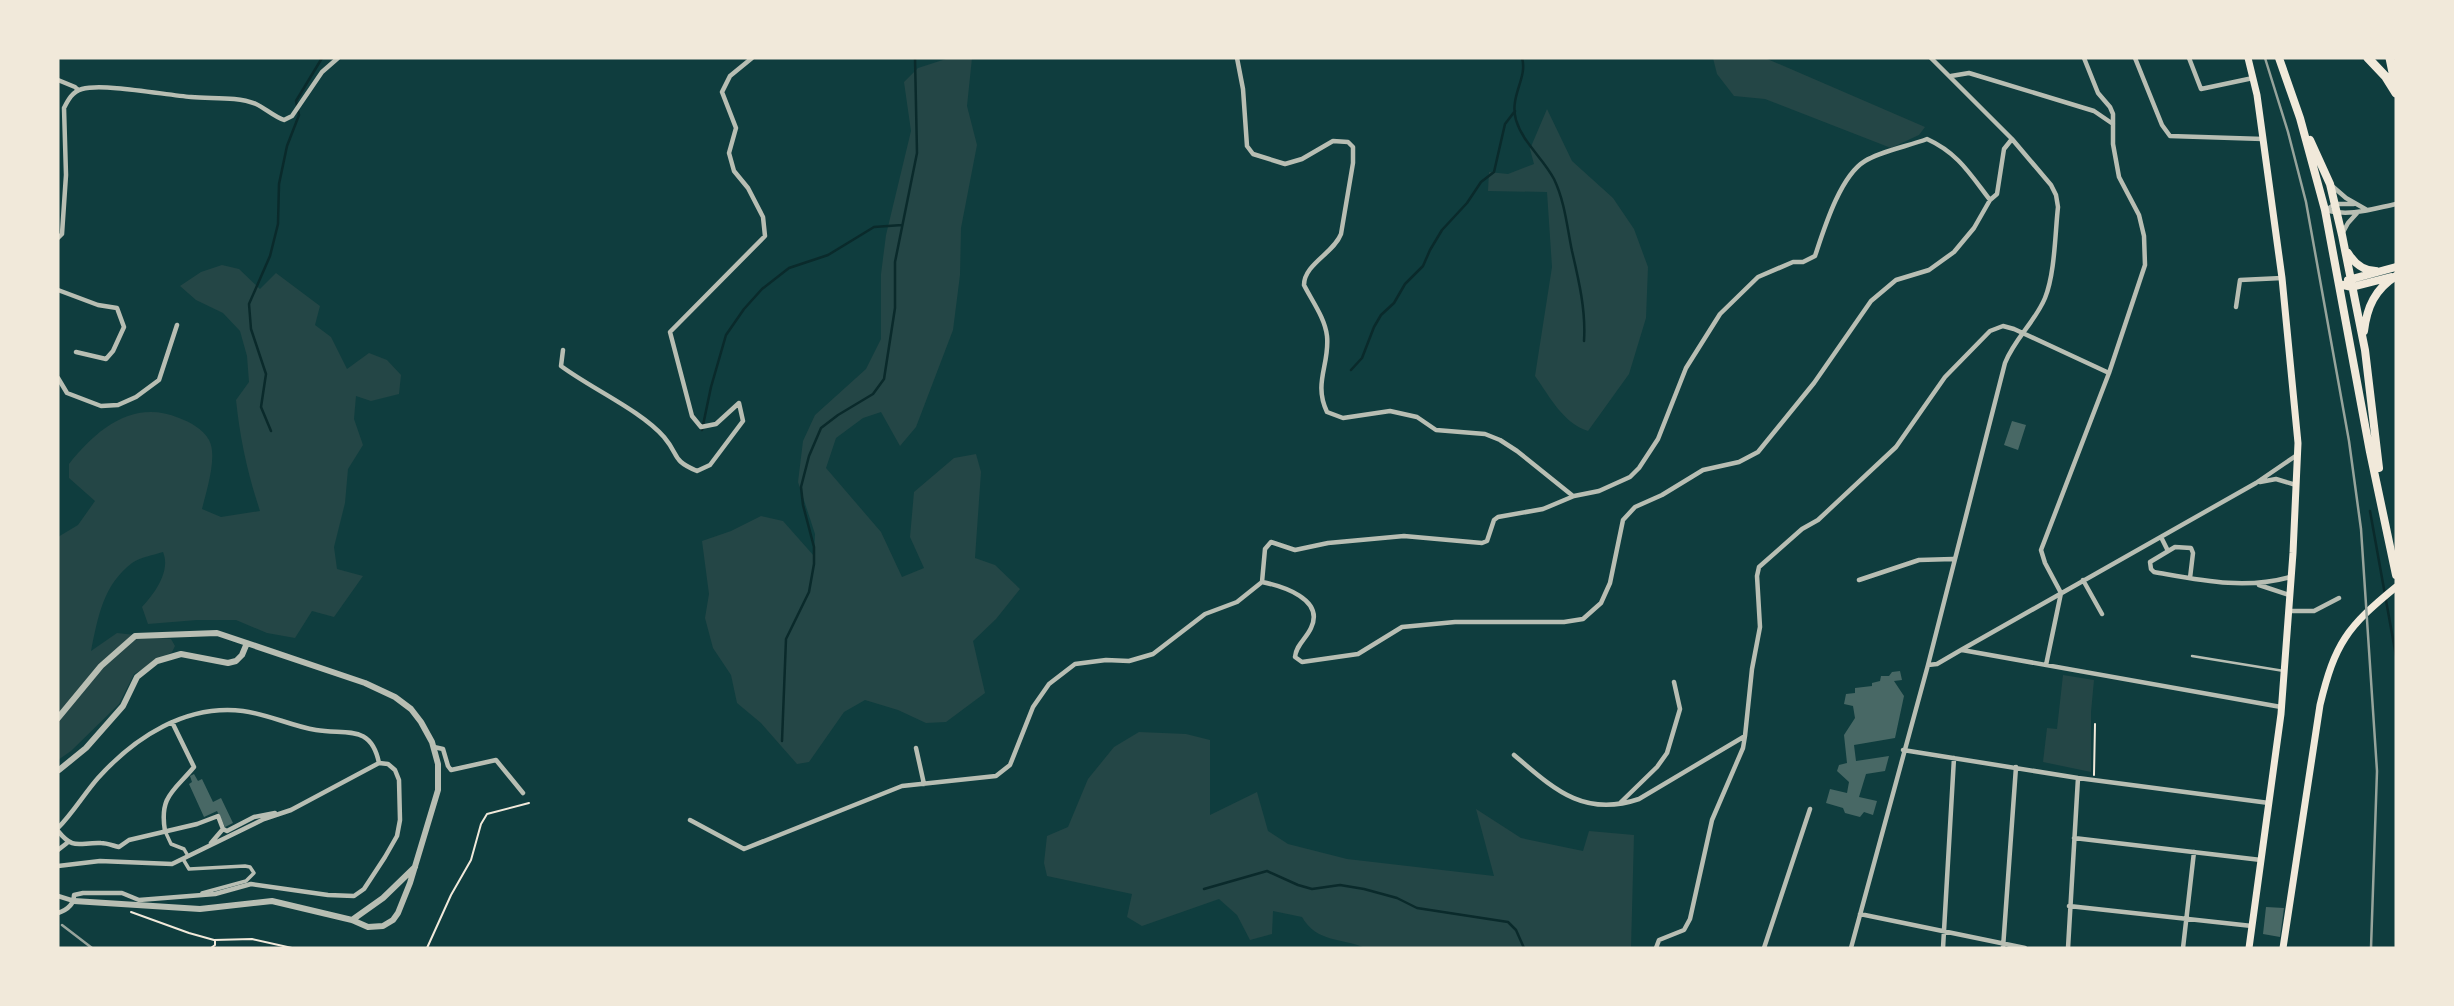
<svg xmlns="http://www.w3.org/2000/svg" width="2454" height="1006" viewBox="0 0 2454 1006" font-family="'Exo 2',sans-serif">
<rect width="100%" height="100%" fill="#0f3d3e"/>
<!-- green -->
<path fill="#244646" d="M949 58H972L967 106 977 145 961 228 960 275 953 330 916 427 900 446 881 412 863 418 836 438 826 468 881 532 902 577 924 568 910 537 914 492 954 458 976 454 981 472 975 558 995 565 1020 589 996 619 973 641 985 693 946 722 926 723 898 710 865 700 844 712 809 762 797 764 761 723 737 703 731 675 713 648 705 618 709 594 702 541 731 531 761 516 783 521 814 556 815 534 798 482 803 441 815 415 866 369 881 339V274L886 235 911 131 904 82 918 68Z
M1713 58H1765L1925 127 1919 135 1891 148 1765 99 1734 96 1717 74Z
M1547 109 1572 161 1613 198 1634 229 1648 267 1646 318 1629 374 1588 431C1563 423 1550 397 1535 376L1552 267 1547 192 1488 191 1489 172 1508 174 1534 164 1530 149Z
M222 265 239 269 260 289 276 273 320 306 315 325 331 337 347 369 369 353 387 360 401 375 399 394 371 401 356 396 354 419 363 445 348 469 345 503 334 547 337 569 363 576 334 617 312 611 295 638 267 633 236 620H197L148 624 142 607C155 593 171 571 163 552 154 555 140 557 132 563 103 585 98 617 91 651L117 633 171 639 175 646 172 652 134 674 119 704 71 751 58 760V537L78 525 95 501 69 478V464C97 429 133 399 179 418 190 422 203 429 209 440 218 456 206 492 202 509L221 517 260 511C248 475 240 439 236 400L249 382 247 356 240 331 223 313 196 300 180 286 201 272Z
M2063 675 2094 680 2091 712V772L2043 762 2047 728 2057 729Z
M1139 732 1186 734 1210 740V815L1257 792 1268 831 1288 844 1347 859 1494 876 1476 809 1521 838 1583 851 1589 831 1634 835 1631 948H1365C1340 937 1317 943 1302 917L1273 911 1272 934 1250 940 1237 915 1219 899 1142 926 1127 917 1132 894 1047 876 1044 863 1047 836 1068 827 1088 779 1114 747Z"/>
<g fill="none" stroke-linecap="round" stroke-linejoin="round">
<!-- stream -->
<path stroke="#0a2a2b" stroke-width="2.5" d="M1522 58C1528 78 1509 96 1516 120 1523 143 1543 158 1554 179 1565 202 1567 227 1572 251 1579 281 1586 311 1584 341
M1351 370 1362 358 1374 327 1381 315 1394 303 1405 284 1423 266 1430 250 1442 230 1467 203 1481 182 1494 172 1505 124 1515 111
M702 430 711 387 726 335 744 309 762 289 789 268 828 255 874 227 902 225
M271 431 261 407 266 374 251 329 249 304 270 256 278 224 279 184 287 146 299 115 296 101 322 58
M2370 511 2396 656
M782 741 786 639 809 592 814 564V547L803 505 801 487 809 456 821 428 838 415 873 394 884 379 895 308V262L917 153 915 58
M1204 889 1267 871 1298 885 1312 889 1340 885 1364 889 1397 898 1417 908 1508 922 1516 930 1524 948"/>
</g>
<!-- building -->
<path fill="#486865" d="M2012 421 2026 425 2018 450 2004 445Z
M1900 671 1902 680 1894 681 1904 696 1895 738 1854 745 1856 761 1889 756 1885 771 1866 774 1859 797 1877 801 1873 815 1864 812 1860 817 1845 813 1843 808 1826 803 1830 789 1847 793 1849 782 1837 771 1839 765 1847 763 1844 735 1855 718 1853 706 1844 704 1846 694 1855 693V688L1872 686V683L1880 681 1881 676H1889L1892 672Z
M194 774 198 781 202 779 213 802 221 798 233 823 225 827 217 811 204 817 189 784 192 782 190 776Z
M2266 907 2284 908 2280 937 2263 934Z"/>
<g fill="none" stroke-linecap="round" stroke-linejoin="round">
<!-- path -->
<path stroke="#f1e9da" stroke-width="2" d="M2094 775 2095 724
M131 912 189 933 214 940 252 939 292 948
M211 948 215 945V941
M427 948 451 895 471 860 481 824 487 814 529 803"/>
<!-- service -->
<path stroke="#b8beb3" stroke-width="2.5" d="M2192 656 2284 671"/>
<!-- pedestrian -->
<path stroke="#b8beb3" stroke-width="3.5" d="M165 831 171 844 184 849 188 856
M183 859 189 869 245 866 250 867 254 873 246 881 202 893"/>
<!-- minor -->
<path stroke="#b8beb3" stroke-width="4.5" d="M1237 58 1243 89 1247 146 1253 154 1285 164 1302 159 1333 141 1348 142 1353 147V163L1341 234C1334 253 1304 264 1304 285 1312 301 1325 318 1327 336 1330 364 1313 383 1327 412L1343 418 1390 411 1417 417 1436 430 1485 434 1500 440 1517 451 1573 496
M2135 58 2162 125 2170 136 2263 139
M2189 58 2201 89 2253 78
M1951 76 1969 73 2094 111 2113 124
M58 80 75 87 78 90
M2331 185 2346 198 2367 210
M2325 210C2349 217 2372 209 2396 204
M2326 210 2335 204H2354
M2342 234 2348 223 2357 213
M58 238 62 234 66 175 64 108C68 100 72 92 82 89 104 83 165 95 191 97 212 99 236 96 256 104 265 108 273 116 284 120L292 116 322 72 338 58
M58 290 98 305 117 308 124 327 113 351 106 359 76 352
M2236 307 2240 280 2282 278
M563 350 561 366C592 389 640 410 664 437 680 456 671 460 697 471L710 465 743 421 739 403 716 424 701 427 692 416 670 332 765 236 763 217 748 188 734 171 729 153 736 128 722 92 730 76 752 58
M58 378 67 393 101 406 118 405 136 397 159 380 177 325
M2260 482 2276 479 2296 485
M2161 537 2168 551
M2190 578 2193 553 2191 548 2175 547 2150 562 2151 569 2154 572C2200 580 2244 590 2290 577
M1859 580 1919 560 1953 559
M2083 580 2102 614
M1262 582C1282 586 1325 599 1311 628 1306 639 1296 645 1295 657L1302 662 1358 654 1402 627 1455 622H1564L1583 619 1601 603 1610 583 1623 520 1635 507 1662 495 1703 470 1739 462 1758 452 1814 383 1871 301 1896 280 1929 270 1954 252 1974 228 1990 200 1997 194 2004 149 2012 139
M2259 585 2289 595
M2289 611H2314L2339 598
M1962 650 2281 707
M1928 665 1937 664 1961 650 2256 483 2297 455
M2046 665 2061 593 2045 563 2041 550 2109 373 2145 265 2144 236 2139 215 2119 177 2113 144V114L2110 107 2098 93 2084 58
M434 747 443 749 448 766 451 770 496 760 523 793
M916 748 924 784
M1903 750 2078 778 2269 803
M1514 755C1553 788 1583 818 1639 799L1745 736 1752 669 1760 627 1757 576 1759 567 1802 529 1818 520 1896 447 1945 377 1990 331 2003 326 2014 329 2109 373
M1620 803 1657 767 1667 753 1680 709 1674 682
M690 820 744 849 902 786 996 776 1010 765 1033 707 1049 684 1075 664 1106 660 1129 661 1153 654 1205 614 1237 602 1262 582 1265 549 1271 542 1295 550 1328 543 1404 536 1482 543 1487 541 1494 520 1498 517 1543 509 1574 496 1599 491 1630 477 1639 468 1658 439 1686 368 1720 314 1758 277 1793 262H1803L1815 256C1824 229 1840 176 1865 161 1881 151 1909 146 1927 139 1958 153 1970 174 1990 200
M58 828C73 813 84 794 98 778 135 737 186 704 243 711 268 714 291 726 316 730 347 735 371 724 379 763
M223 829 227 831 254 817 275 813
M58 831C74 851 79 842 101 843 107 843 114 846 119 847L129 840 197 824 218 816 223 829 211 843
M165 831C159 796 174 791 194 767L172 722
M2074 838 2261 860
M58 850 67 843
M58 866 100 861 172 864 264 819 291 810 379 763
M58 896 74 901
M2069 906 2252 926
M58 913C67 910 74 905 74 895L83 893H122L139 900 215 894 251 884 328 895 354 896 364 889 385 857 397 836 400 820 399 780 395 770 388 764 379 763
M1860 914 2025 948
M1656 948 1659 940 1684 930 1690 919 1712 820 1743 748 1745 736
M1764 948 1810 809
M1851 948 1928 665 2005 363C2015 338 2035 322 2045 298 2055 273 2055 234 2058 207L2056 195 2051 185 2012 139 1931 58
M1943 948 1954 758
M2003 948 2016 767
M2068 948 2078 778
M2183 948 2194 852"/>
<!-- tertiary -->
<path stroke="#b8beb3" stroke-width="6" d="M58 718 101 666 135 636 217 633 365 683 395 697 411 709 421 722 432 742 438 764V790L410 883 398 913 393 920 383 926 368 927 352 920 272 901 200 909 74 901
M59 770 86 748 123 706 137 677 157 661 181 654 228 663 236 661 242 655 247 643
M352 920 383 898 415 867"/>
<!-- secondary -->
<path stroke="#f1e9da" stroke-width="7" d="M2248 58 2257 95 2282 278 2298 443 2293 553 2281 714 2249 948
M2283 948 2320 705C2335 643 2347 627 2396 587"/>
<!-- primary -->
<path stroke="#f1e9da" stroke-width="8" d="M2279 58 2300 118 2325 210 2370 452 2396 575
M2310 140 2330 184 2342 235 2365 350 2379 468
M2348 253C2354 263 2364 271 2376 271
M2348 280 2396 267
M2339 284 2352 287 2391 277
M2364 331C2367 307 2375 289 2396 276"/>
<!-- motorway -->
<path stroke="#f1e9da" stroke-width="9" d="M2368 58 2386 77 2396 93
M2390 58 2396 87"/>
<!-- rail -->
<path stroke="#97a49c" stroke-width="2.5" d="M2265 58 2288 132 2306 202 2349 441 2361 529 2377 771 2371 948
M62 925 92 948"/>
</g>
<!-- border -->
<rect width="2454" height="1006" fill="none" stroke="#f1e9da" stroke-width="119"/>
</svg>
